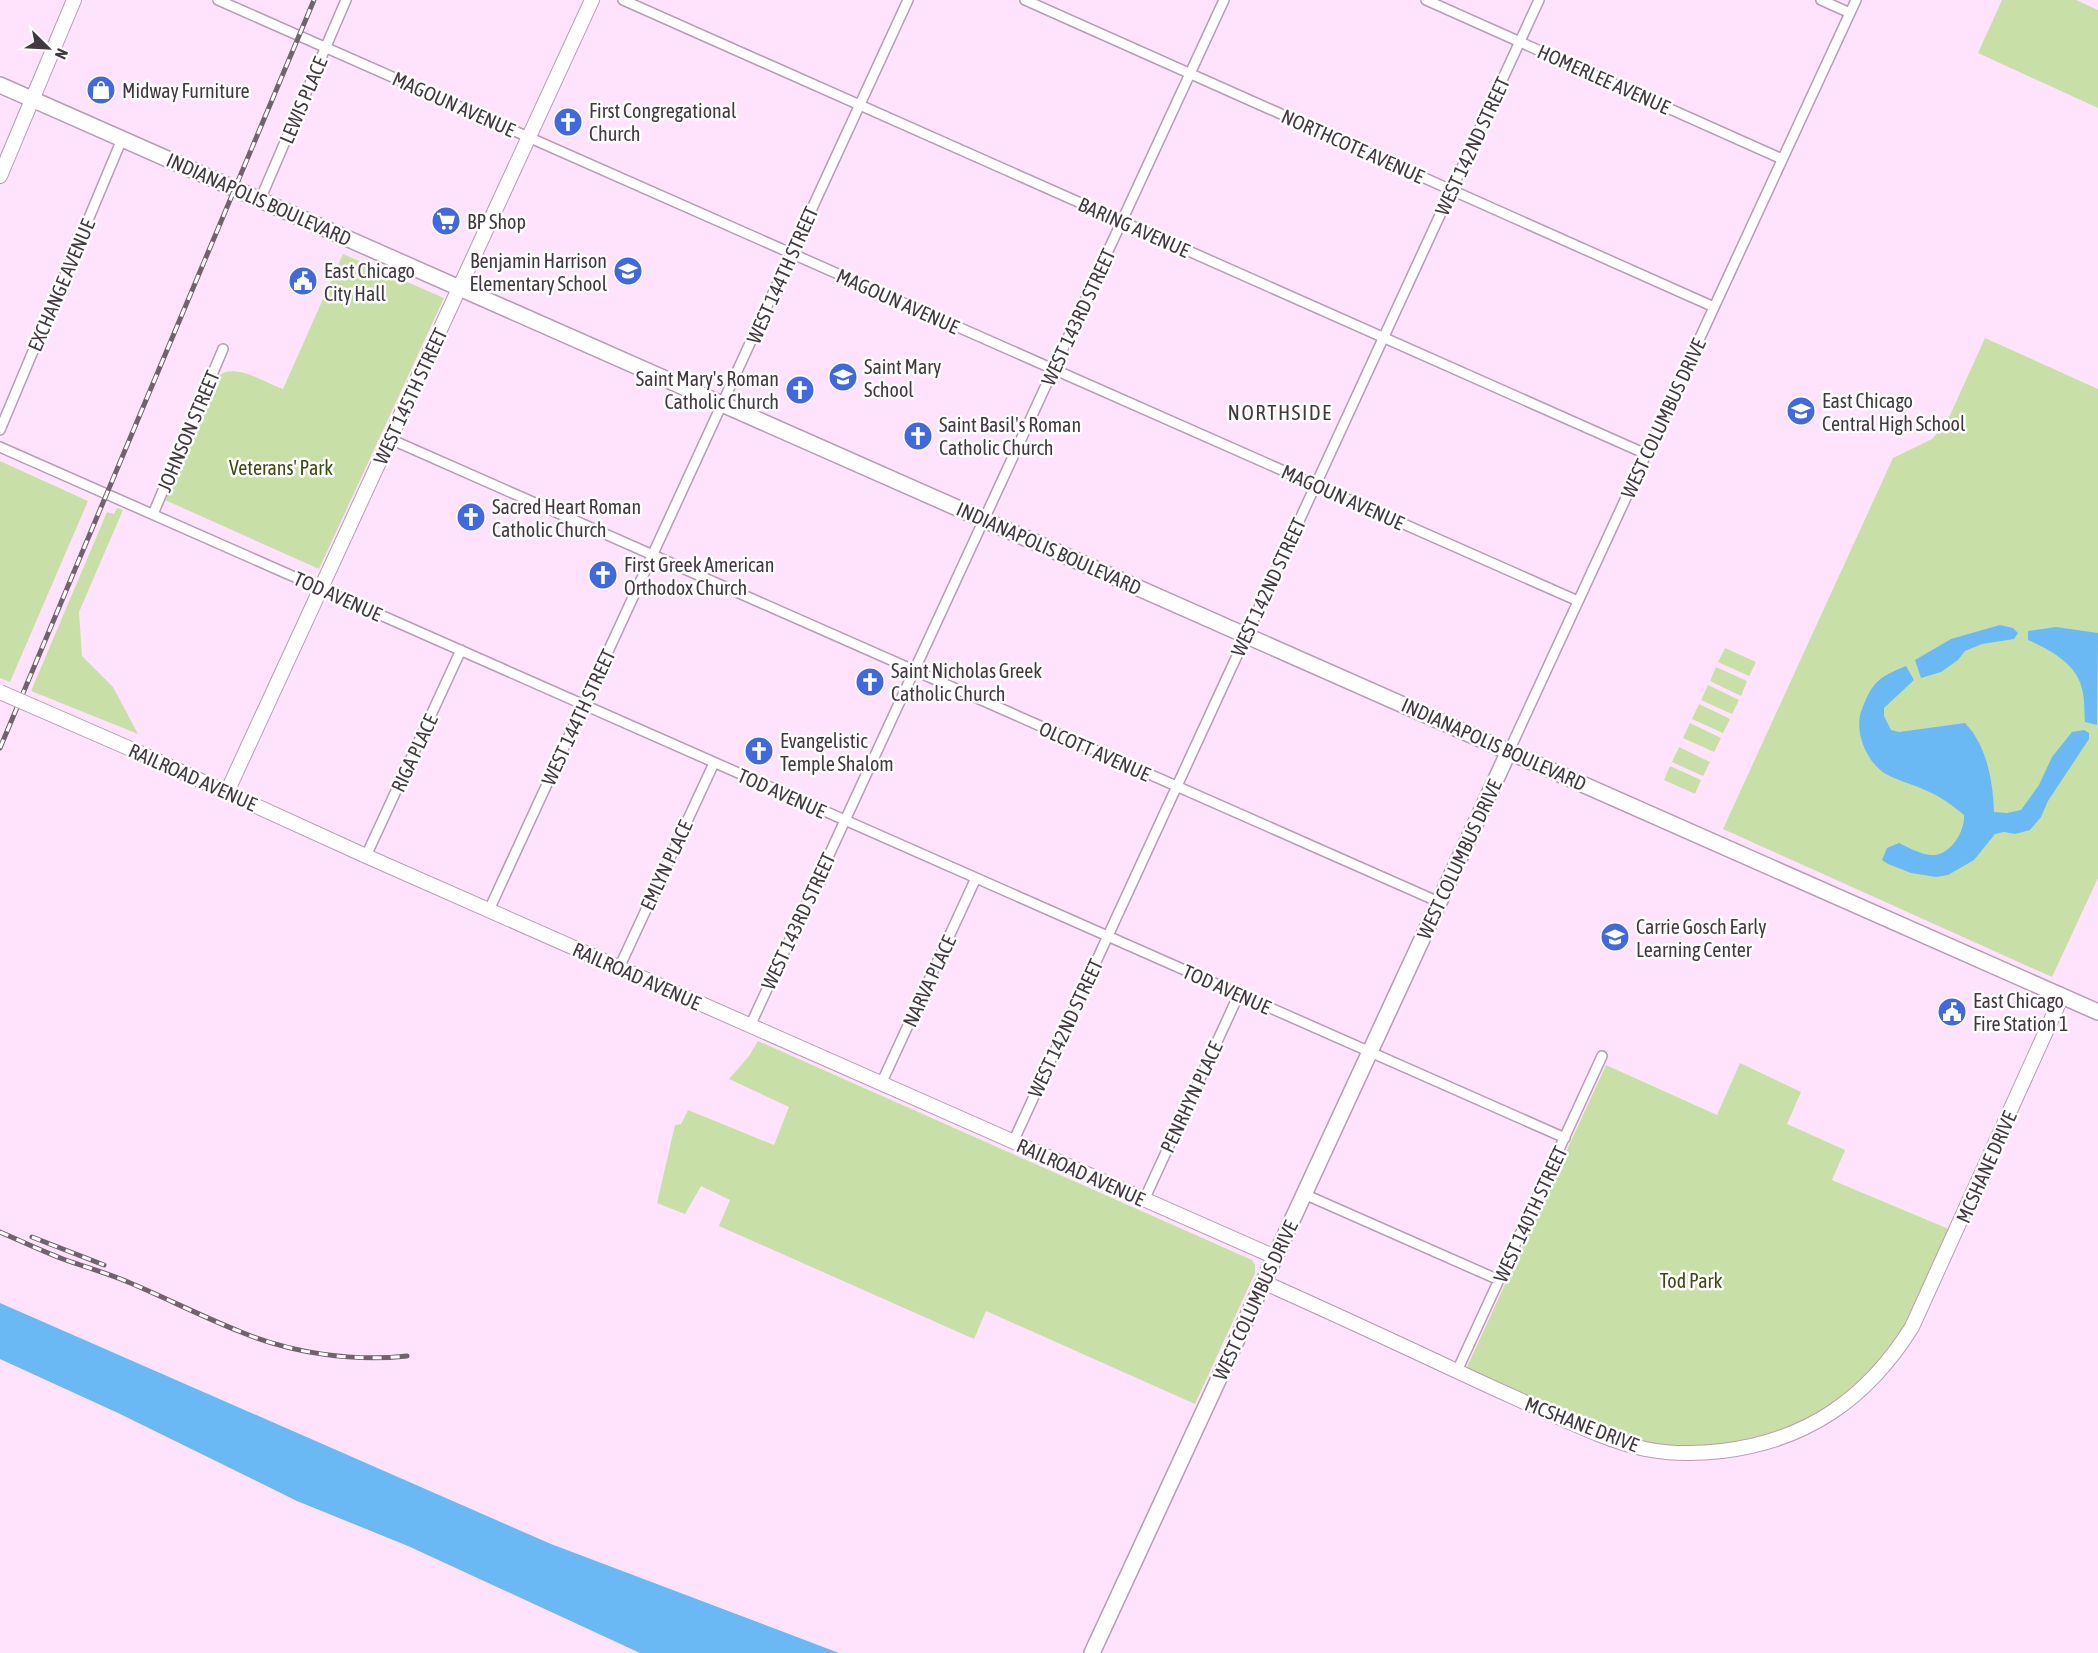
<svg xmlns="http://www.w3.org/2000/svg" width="2098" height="1653" viewBox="0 0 2098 1653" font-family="'Asap Condensed',sans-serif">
<rect width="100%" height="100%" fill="#ffe2fc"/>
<!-- green -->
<path fill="#c8e0a8" d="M2002 0H2076L2098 10V108L1978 53Z
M343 254 444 298 319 569 165 500 216 378C234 360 264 383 283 389Z
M1985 338 2098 389V878L2052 977 1723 829 1893 458 1932 439 1946 424Z
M0 461 88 501 10 682 0 678Z
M117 508 123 510 79 612 82 656 113 687 138 734 31 691 107 512 114 514Z
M1725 648 1756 662 1749 676 1718 662Z
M1716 667 1747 681 1741 696 1710 681Z
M1708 685 1739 700 1732 714 1701 700Z
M1699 704 1730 719 1723 733 1692 719Z
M1690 723 1721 738 1714 752 1683 738Z
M1679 747 1710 762 1703 776 1672 762Z
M1670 766 1701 780 1695 794 1664 780Z
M758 1041 1252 1260 1255 1265V1273L1195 1404 986 1311 974 1339 719 1226 730 1200 701 1186 685 1214 657 1203 675 1125 681 1124 688 1110 774 1145 789 1107 729 1079 749 1056Z
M1740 1063 1801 1092 1787 1124 1845 1150 1832 1180 1951 1230 1913 1313 1877 1364 1836 1402 1798 1423 1769 1435 1739 1443 1706 1446 1673 1447 1636 1441 1599 1428 1466 1369 1606 1065 1717 1115Z"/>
<!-- water -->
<path fill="#6ab9f4" d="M2000 625 2013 628 2018 633 2014 639 1982 644 1965 651 1958 660 1941 672 1921 678 1915 660 1951 639Z
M2056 627 2098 633 2097 725 2085 722C2084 711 2085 699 2082 689 2077 664 2050 650 2028 640V631Z
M1906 666 1914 680 1884 708V716L1891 730 1899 732 1965 723C1987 746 1993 781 1994 812L2007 813 2021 810 2039 785 2052 757 2072 732 2084 730 2089 733V739L2048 801 2041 817 2030 830 2015 834 2004 832 1995 834 1974 860 1948 875 1936 877 1911 873 1888 864 1882 860 1887 848 1899 843C1909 848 1920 854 1931 855 1950 856 1965 832 1964 815 1952 805 1940 796 1925 790 1913 784 1898 781 1886 774 1867 763 1853 731 1862 709 1873 681 1879 677 1906 666Z
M0 1303 551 1544 839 1653H640L408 1546 297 1501 118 1413 0 1359Z"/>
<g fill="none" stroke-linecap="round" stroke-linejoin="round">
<!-- street casing -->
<g stroke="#b79cb4" stroke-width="12">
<path id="street" d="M218 0 1578 601
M623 0 1646 454
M1025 0 1714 307
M1426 0 1782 159
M1821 0 1850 13
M260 200 346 0
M0 430 122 139
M390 439 1439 902
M0 447 1565 1138
M153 514 223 349
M1509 751 1856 0
M366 856 461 650
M489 910 908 0
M619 968 714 763
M750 1026 1224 0
M881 1084 976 878
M1013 1142 1539 0
M1304 1194 1499 1280
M1144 1200 1239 994
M1457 1371 1602 1056"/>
</g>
<!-- secondary casing -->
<g stroke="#b79cb4" stroke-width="16">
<path id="secondary" d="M0 176 74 0
M140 753 366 856 1275 1257
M227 792 592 0
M1263 1282C1330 1312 1395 1342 1461 1373 1493 1388 1524 1402 1556 1416 1585 1429 1614 1442 1645 1449 1670 1454 1697 1454 1722 1451 1806 1441 1867 1399 1912 1327L2062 996"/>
</g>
<!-- primary casing -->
<g stroke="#b79cb4" stroke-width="18">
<path id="primary" d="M0 85 2098 1012
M1092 1653 1509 751"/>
</g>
<!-- street -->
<use href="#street" stroke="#fff" stroke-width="9"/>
<!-- secondary -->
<use href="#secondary" stroke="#fff" stroke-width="14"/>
<!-- primary -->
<use href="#primary" stroke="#fff" stroke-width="15"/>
<!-- rail casing -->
<g stroke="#726270" stroke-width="5">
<path id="rail" d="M0 748 314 0
M0 1232C21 1241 42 1251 63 1259 85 1267 107 1273 128 1282 166 1298 203 1317 241 1332 291 1353 353 1362 407 1356
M32 1237 104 1265"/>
</g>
<!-- rail -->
<use href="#rail" stroke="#fff" stroke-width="3" stroke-dasharray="9" stroke-linecap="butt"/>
<!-- secondary-bridge casing -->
<g stroke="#b79cb4" stroke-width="16" stroke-linecap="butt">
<path id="secondary-bridge" d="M0 692 140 753"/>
</g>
<!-- secondary-bridge -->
<use href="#secondary-bridge" stroke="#fff" stroke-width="14"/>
</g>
<!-- icons -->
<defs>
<g id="shop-disc" transform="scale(1.5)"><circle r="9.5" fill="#4269db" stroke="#fff"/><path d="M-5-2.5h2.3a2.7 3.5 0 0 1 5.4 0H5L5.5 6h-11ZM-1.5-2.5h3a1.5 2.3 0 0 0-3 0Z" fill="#fff"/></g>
<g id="church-disc" transform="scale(1.5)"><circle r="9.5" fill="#4269db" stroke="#fff"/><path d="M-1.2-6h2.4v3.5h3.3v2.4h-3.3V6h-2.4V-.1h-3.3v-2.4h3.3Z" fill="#fff"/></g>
<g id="supermarket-disc" transform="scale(1.5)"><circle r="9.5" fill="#4269db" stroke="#fff"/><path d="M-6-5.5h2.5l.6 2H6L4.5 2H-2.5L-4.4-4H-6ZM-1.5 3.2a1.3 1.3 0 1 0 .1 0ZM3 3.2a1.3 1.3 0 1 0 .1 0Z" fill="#fff"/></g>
<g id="school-disc" transform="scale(1.5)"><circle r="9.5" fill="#4269db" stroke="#fff"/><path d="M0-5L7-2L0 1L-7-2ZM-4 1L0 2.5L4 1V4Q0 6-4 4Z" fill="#fff"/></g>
<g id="civic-disc" transform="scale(1.5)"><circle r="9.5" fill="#4269db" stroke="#fff"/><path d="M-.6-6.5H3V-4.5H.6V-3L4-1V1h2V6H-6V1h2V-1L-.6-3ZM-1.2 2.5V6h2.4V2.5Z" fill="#fff"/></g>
</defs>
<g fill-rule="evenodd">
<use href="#shop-disc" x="101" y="90"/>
<use href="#church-disc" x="568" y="122"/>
<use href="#supermarket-disc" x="446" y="221"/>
<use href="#school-disc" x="628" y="271"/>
<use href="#civic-disc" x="303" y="281"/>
<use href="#school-disc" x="843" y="377"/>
<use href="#church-disc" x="800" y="390"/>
<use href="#school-disc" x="1801" y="411"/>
<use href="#church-disc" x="918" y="436"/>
<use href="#church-disc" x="471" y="517"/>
<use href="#church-disc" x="603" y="575"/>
<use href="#church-disc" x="870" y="682"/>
<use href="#church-disc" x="759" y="751"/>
<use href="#school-disc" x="1615" y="937"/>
<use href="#civic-disc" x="1952" y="1012"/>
</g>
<g text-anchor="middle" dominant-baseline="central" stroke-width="5" stroke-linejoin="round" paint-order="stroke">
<!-- street labels -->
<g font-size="20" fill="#433842" stroke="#fff">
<text transform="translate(1604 79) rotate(24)">HOMERLEE AVENUE</text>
<text transform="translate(303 100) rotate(-67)">LEWIS PLACE</text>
<text transform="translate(454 104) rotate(24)">MAGOUN AVENUE</text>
<text transform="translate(1353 146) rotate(24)">NORTHCOTE AVENUE</text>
<text transform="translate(1472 146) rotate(-65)">WEST 142ND STREET</text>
<text transform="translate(259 199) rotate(24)">INDIANAPOLIS BOULEVARD</text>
<text transform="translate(1134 227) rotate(24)">BARING AVENUE</text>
<text transform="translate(782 275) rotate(-66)">WEST 144TH STREET</text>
<text transform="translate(61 285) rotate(-67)">EXCHANGE AVENUE</text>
<text transform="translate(898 301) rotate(24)">MAGOUN AVENUE</text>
<text transform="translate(1078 317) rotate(-65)">WEST 143RD STREET</text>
<text transform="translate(410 396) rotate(-65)">WEST 145TH STREET</text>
<text transform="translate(1663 418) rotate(-65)">WEST COLUMBUS DRIVE</text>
<text transform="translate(188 431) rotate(-67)">JOHNSON STREET</text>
<text transform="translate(1343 497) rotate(24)">MAGOUN AVENUE</text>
<text transform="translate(1049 548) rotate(24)">INDIANAPOLIS BOULEVARD</text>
<text transform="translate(1268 587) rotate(-65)">WEST 142ND STREET</text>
<text transform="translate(338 596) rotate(24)">TOD AVENUE</text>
<text transform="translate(578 717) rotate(-65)">WEST 144TH STREET</text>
<text transform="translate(1494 744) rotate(24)">INDIANAPOLIS BOULEVARD</text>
<text transform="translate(1095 751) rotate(24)">OLCOTT AVENUE</text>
<text transform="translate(414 753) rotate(-65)">RIGA PLACE</text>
<text transform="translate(193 777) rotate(24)">RAILROAD AVENUE</text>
<text transform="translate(782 793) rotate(24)">TOD AVENUE</text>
<text transform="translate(1459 859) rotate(-65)">WEST COLUMBUS DRIVE</text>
<text transform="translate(666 865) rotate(-65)">EMLYN PLACE</text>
<text transform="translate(798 921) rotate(-65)">WEST 143RD STREET</text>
<text transform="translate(637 976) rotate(24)">RAILROAD AVENUE</text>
<text transform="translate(929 981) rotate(-65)">NARVA PLACE</text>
<text transform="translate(1227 989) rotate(24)">TOD AVENUE</text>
<text transform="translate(1065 1028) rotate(-65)">WEST 142ND STREET</text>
<text transform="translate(1191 1097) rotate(-65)">PENRHYN PLACE</text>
<text transform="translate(1986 1167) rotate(-66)">MCSHANE DRIVE</text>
<text transform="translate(1081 1172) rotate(24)">RAILROAD AVENUE</text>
<text transform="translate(1530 1214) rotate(-65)">WEST 140TH STREET</text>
<text transform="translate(1255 1300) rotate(-65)">WEST COLUMBUS DRIVE</text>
<text transform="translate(1582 1424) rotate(21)">MCSHANE DRIVE</text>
</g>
<!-- poi labels -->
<g font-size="20" fill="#433842" stroke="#fff" text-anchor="start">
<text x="122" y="90">Midway Furniture</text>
<text x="589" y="110">First Congregational<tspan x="589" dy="23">Church</tspan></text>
<text x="467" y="221">BP Shop</text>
<text x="607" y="260" text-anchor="end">Benjamin Harrison<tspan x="607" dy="23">Elementary School</tspan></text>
<text x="324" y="270">East Chicago<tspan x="324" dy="23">City Hall</tspan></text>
<text x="864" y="366">Saint Mary<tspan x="864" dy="23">School</tspan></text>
<text x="779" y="378" text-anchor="end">Saint Mary's Roman<tspan x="779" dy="23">Catholic Church</tspan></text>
<text x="1822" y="400">East Chicago<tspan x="1822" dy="23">Central High School</tspan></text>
<text x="939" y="424">Saint Basil's Roman<tspan x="939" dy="23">Catholic Church</tspan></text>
<text x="492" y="506">Sacred Heart Roman<tspan x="492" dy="23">Catholic Church</tspan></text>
<text x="624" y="564">First Greek American<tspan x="624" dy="23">Orthodox Church</tspan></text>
<text x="891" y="670">Saint Nicholas Greek<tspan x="891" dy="23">Catholic Church</tspan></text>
<text x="780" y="740">Evangelistic<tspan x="780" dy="23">Temple Shalom</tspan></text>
<text x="1636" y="926">Carrie Gosch Early<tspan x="1636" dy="23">Learning Center</tspan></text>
<text x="1973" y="1000">East Chicago<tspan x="1973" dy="23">Fire Station 1</tspan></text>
</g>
<!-- park labels -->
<g font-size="20" fill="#394d12" stroke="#fff">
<text x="281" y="467">Veterans' Park</text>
<text x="1691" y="1280">Tod Park</text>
</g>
<!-- neighbourhood labels -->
<g font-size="21" letter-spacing="1.5" fill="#433842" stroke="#fff">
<text x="1280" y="412">NORTHSIDE</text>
</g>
</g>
<!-- north arrow -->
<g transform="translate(48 48) rotate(114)" stroke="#ffffff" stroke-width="4.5" paint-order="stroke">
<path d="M0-4.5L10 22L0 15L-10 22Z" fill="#433842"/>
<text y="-9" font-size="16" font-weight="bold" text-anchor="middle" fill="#433842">N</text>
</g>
</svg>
